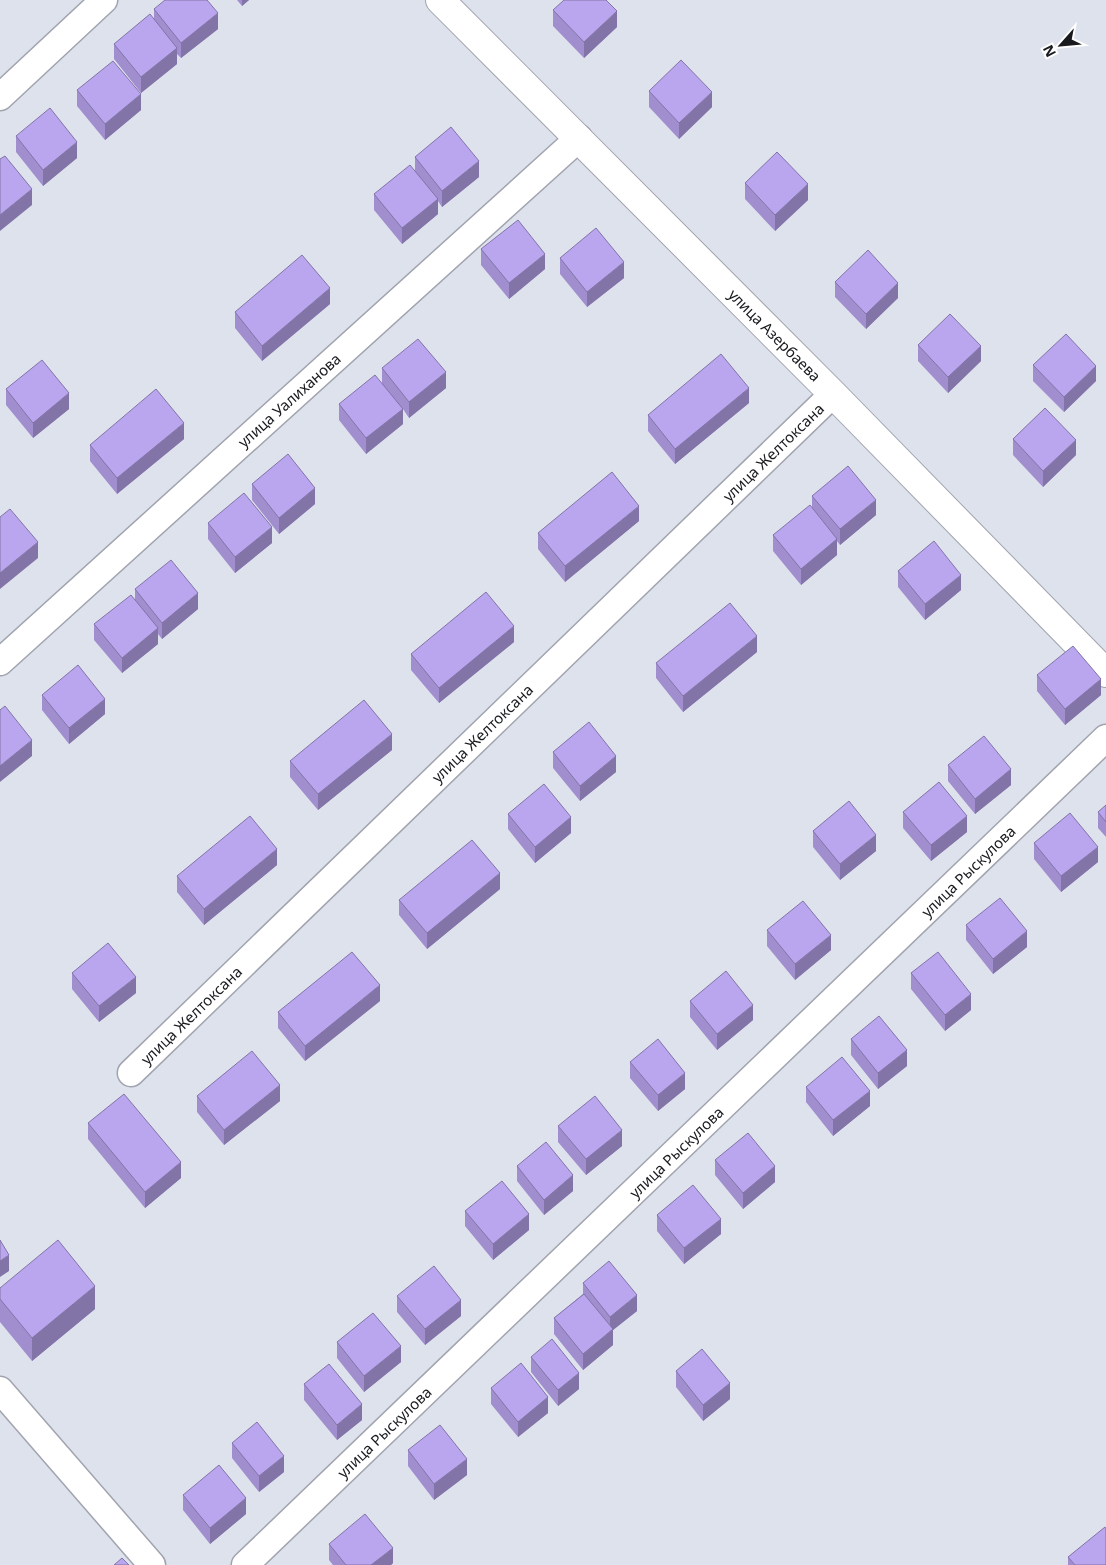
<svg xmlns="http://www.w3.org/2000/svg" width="1106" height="1565" viewBox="0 0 1106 1565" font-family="'Noto Sans',sans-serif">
<rect width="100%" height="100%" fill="#dee2ed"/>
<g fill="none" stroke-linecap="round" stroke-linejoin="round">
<!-- minor casing -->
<g stroke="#a1a4af" stroke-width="29">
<path id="minor" d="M0 97 104 0
M0 662 579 138
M131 1073 833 394
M0 1390 152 1565
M245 1565 1106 738"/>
</g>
<!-- tertiary casing -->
<g stroke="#a1a4af" stroke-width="30">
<path id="tertiary" d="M440 0 833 394 1106 673"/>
</g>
<!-- minor -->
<use href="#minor" stroke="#fff" stroke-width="26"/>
<!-- tertiary -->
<use href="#tertiary" stroke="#fff" stroke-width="28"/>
</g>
<!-- wall -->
<path fill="#a08ece" d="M237 0H249L242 6Z
M154 9 218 29 181 58 177 54V64L141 93 114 59V44L154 19Z
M553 10 617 27 584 58 553 26Z
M77 90 141 110 105 140 77 106Z
M649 91 712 107 679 139 649 107Z
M16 136 77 158 43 186 16 152Z
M415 157 479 177 442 207 438 201V214L402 244 374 210V194L415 170Z
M745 183 808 200 775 231 745 199Z
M481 249 545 269 509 299 481 265Z
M560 258 624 278 587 307 560 274Z
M835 282 898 298 866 329 835 297Z
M330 304 262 361 235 328V312Z
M918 345 981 361 948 393 918 361Z
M1033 365 1096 381 1064 412 1033 381Z
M382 368 446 388 409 418 403 409V424L366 454 339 420V404L382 384Z
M6 389 69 409 33 438 6 405Z
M749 403 675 464 648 431V415Z
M184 439 117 494 90 461V445Z
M1013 439 1076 455 1043 487 1013 455Z
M252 484 315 504 279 534 252 500Z
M812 496 876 515 840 545 837 541V555L801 585 773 551V535L812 509Z
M639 521 565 582 538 549V533Z
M208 523 272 543 235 573 208 539Z
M898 571 961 590 925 620 898 587Z
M135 589 198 609 162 639 158 634V644L122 673 94 640V624L135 599Z
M514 642 439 703 411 670V654Z
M757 652 683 712 656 678V663Z
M1037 675 1101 695 1065 725 1037 691Z
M42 695 105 714 69 744 42 710Z
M392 750 318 810 290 777V761Z
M553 752 616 772 580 801 553 768Z
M948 765 1011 785 975 814 948 781Z
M1106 805V837L1098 828V812Z
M903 812 967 832 931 861 903 828Z
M508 814 571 833 535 863 508 829Z
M813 831 876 851 840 880 813 847Z
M1034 843 1098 862 1061 892 1034 859Z
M277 865 204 925 177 892V876Z
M500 889 427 949 399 915V900Z
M966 925 1027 947 993 974 966 940Z
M767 930 831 950 795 980 767 946Z
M72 973 136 993 99 1022 72 989Z
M911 973 971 1010 945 1031 911 989Z
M380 1001 305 1061 278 1028V1012Z
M690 1001 753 1020 717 1050 690 1017Z
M851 1039 907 1066 878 1089 851 1055Z
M630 1062 685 1089 658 1111 630 1078Z
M806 1087 870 1106 833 1136 806 1102Z
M197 1096 280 1101 224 1145 197 1112Z
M88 1123 181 1178 145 1208 88 1139Z
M558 1126 622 1146 586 1175 558 1142Z
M715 1160 775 1182 743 1209 715 1175Z
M517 1166 573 1191 544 1215 517 1181Z
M465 1211 529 1230 493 1260 465 1226Z
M657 1215 721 1234 684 1264 657 1231Z
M583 1283 637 1311 613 1330V1345L583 1370 554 1334V1318L583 1294Z
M0 1288 95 1309 32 1361 0 1322Z
M397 1296 461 1316 425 1345 397 1312Z
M337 1342 401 1362 364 1392 337 1358Z
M531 1357 579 1389 558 1406 531 1372Z
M676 1371 730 1399 703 1421 676 1387Z
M304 1384 362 1420 337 1440 304 1400Z
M491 1388 548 1413 518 1437 491 1404Z
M232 1443 284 1472 259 1492 232 1458Z
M408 1450 467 1475 434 1500 408 1466Z
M183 1495 246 1514 210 1544 183 1510Z
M329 1544 393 1563 391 1565H333L329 1560Z
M1068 1557 1106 1565H1068Z"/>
<!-- shaded-wall -->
<path fill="#8274a7" d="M242 0H249L242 6Z
M617 11V27L584 58V42Z
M218 13V29L181 58V43Z
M177 48V64L141 93V77Z
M712 92V107L679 139V123Z
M141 94V110L105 140V124Z
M77 142V158L43 186V170Z
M479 161V177L442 207V191Z
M808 184V200L775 231V215Z
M32 189V205L0 231V215Z
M438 199V214L402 244V228Z
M545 254V269L509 299V283Z
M624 262V278L587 307V292Z
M898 283V298L866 329V314Z
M330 288V304L262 361V346Z
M981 346V361L948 393V377Z
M1096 366V381L1064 412V397Z
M446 372V388L409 418V402Z
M749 388V403L675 464V449Z
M69 393V409L33 438V423Z
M403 409V424L366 454V438Z
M184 423V439L117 494V478Z
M1076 440V455L1043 487V471Z
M315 488V504L279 534V518Z
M876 500V515L840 545V529Z
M639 506V521L565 582V566Z
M272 527V543L235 573V557Z
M837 539V555L801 585V569Z
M38 542V558L0 589V573Z
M961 575V590L925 620V604Z
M198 593V609L162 639V623Z
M514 626V642L439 703V688Z
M158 628V644L122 673V658Z
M757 636V652L683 712V696Z
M1101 679V695L1065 725V709Z
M105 699V714L69 744V728Z
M392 734V750L318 810V794Z
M32 740V756L0 782V766Z
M616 756V772L580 801V786Z
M1011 769V785L975 814V799Z
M967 816V832L931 861V845Z
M571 817V833L535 863V847Z
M876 835V851L840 880V864Z
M1098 847V862L1061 892V876Z
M277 849V865L204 925V909Z
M500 873V889L427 949V933Z
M1027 931V947L993 974V959Z
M831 935V950L795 980V964Z
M136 977V993L99 1022V1006Z
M380 985V1001L305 1061V1046Z
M971 994V1010L945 1031V1015Z
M753 1005V1020L717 1050V1034Z
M907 1050V1066L878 1089V1073Z
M685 1073V1089L658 1111V1095Z
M280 1085V1101L224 1145V1130Z
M870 1091V1106L833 1136V1120Z
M622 1130V1146L586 1175V1159Z
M181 1162V1178L145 1208V1192Z
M775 1166V1182L743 1209V1193Z
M573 1175V1191L544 1215V1200Z
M529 1214V1230L493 1260V1244Z
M721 1219V1234L684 1264V1248Z
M9 1255V1271L0 1277V1261Z
M95 1286V1309L32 1361V1338Z
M637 1295V1311L613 1330V1345L583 1370V1354L610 1332V1317Z
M461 1300V1316L425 1345V1329Z
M401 1346V1362L364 1392V1376Z
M579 1373V1389L558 1406V1390Z
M730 1383V1399L703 1421V1405Z
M548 1397V1413L518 1437V1422Z
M362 1404V1420L337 1440V1425Z
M284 1456V1472L259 1492V1476Z
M467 1459V1475L434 1500V1484Z
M246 1498V1514L210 1544V1528Z
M393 1548V1563L391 1565H371Z"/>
<!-- building -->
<path fill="#baa5ef" stroke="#8274a7" d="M165 0H207L218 13 181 43 154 9Z
M564 0H606L617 11 584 42 553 10Z
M150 14 177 48 141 77 114 44Z
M681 60 712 92 679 123 649 91Z
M113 61 141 94 105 124 77 90Z
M50 108 77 142 43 170 16 136Z
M451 127 479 161 442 191 415 157Z
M777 152 808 184 775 215 745 183Z
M5 156 32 189 0 215V159Z
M410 165 438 199 402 228 374 194Z
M518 220 545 254 509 283 481 249Z
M596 228 624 262 587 292 560 258Z
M868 250 898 283 866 314 835 282Z
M302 255 330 288 262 346 235 312Z
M950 314 981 346 948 377 918 345Z
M1066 334 1096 366 1064 397 1033 365Z
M418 339 446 372 409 402 382 368Z
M721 354 749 388 675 449 648 415Z
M42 360 69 393 33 423 6 389Z
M375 375 403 409 366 438 339 404Z
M156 389 184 423 117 478 90 445Z
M1045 408 1076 440 1043 471 1013 439Z
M288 454 315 488 279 518 252 484Z
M848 466 876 500 840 529 812 496Z
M612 472 639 506 565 566 538 533Z
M244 493 272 527 235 557 208 523Z
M810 505 837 539 801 569 773 535Z
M10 509 38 542 0 573V517Z
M934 541 961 575 925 604 898 571Z
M171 560 198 593 162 623 135 589Z
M486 592 514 626 439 688 411 654Z
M131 595 158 628 122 658 94 624Z
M730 603 757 636 683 696 656 663Z
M1073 646 1101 679 1065 709 1037 675Z
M78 665 105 699 69 728 42 695Z
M364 700 392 734 318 794 290 761Z
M5 706 32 740 0 766V710Z
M589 722 616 756 580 786 553 752Z
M984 736 1011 769 975 799 948 765Z
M939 782 967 816 931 845 903 812Z
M544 784 571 817 535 847 508 814Z
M849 801 876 835 840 864 813 831Z
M1106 805V822L1098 812Z
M1070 813 1098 847 1061 876 1034 843Z
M250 816 277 849 204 909 177 876Z
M472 840 500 873 427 933 399 900Z
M1000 898 1027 931 993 959 966 925Z
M803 901 831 935 795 964 767 930Z
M108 943 136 977 99 1006 72 973Z
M352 952 380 985 305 1046 278 1012Z
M938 952 971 994 945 1015 911 973Z
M726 971 753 1005 717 1034 690 1001Z
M879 1016 907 1050 878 1073 851 1039Z
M658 1039 685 1073 658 1095 630 1062Z
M252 1051 280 1085 224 1130 197 1096Z
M842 1057 870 1091 833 1120 806 1087Z
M124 1094 181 1162 145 1192 88 1123Z
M595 1096 622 1130 586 1159 558 1126Z
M748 1133 775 1166 743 1193 715 1160Z
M546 1142 573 1175 544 1200 517 1166Z
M502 1181 529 1214 493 1244 465 1211Z
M693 1185 721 1219 684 1248 657 1215Z
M0 1240 9 1255 0 1261Z
M58 1240 95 1286 32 1338 0 1299V1288Z
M609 1261 637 1295 610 1317 583 1283Z
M434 1266 461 1300 425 1329 397 1296Z
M584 1294 613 1329 583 1354 554 1318Z
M373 1313 401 1346 364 1376 337 1342Z
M552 1339 579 1373 558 1390 531 1357Z
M702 1349 730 1383 703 1405 676 1371Z
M521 1363 548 1397 518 1422 491 1388Z
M329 1364 362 1404 337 1425 304 1384Z
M257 1422 284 1456 259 1476 232 1443Z
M440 1425 467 1459 434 1484 408 1450Z
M219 1465 246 1498 210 1528 183 1495Z
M365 1514 393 1548 371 1565H346L329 1544Z
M1105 1527 1106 1529V1565H1075L1068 1557Z
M122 1558 129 1565H114Z"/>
<g text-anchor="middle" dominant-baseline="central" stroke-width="4" stroke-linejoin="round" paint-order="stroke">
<!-- street labels -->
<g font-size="15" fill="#191a1e" stroke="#fff">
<text transform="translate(775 335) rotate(45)">улица Азербаева</text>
<text transform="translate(289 400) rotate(-42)">улица Уалиханова</text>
<text transform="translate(773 452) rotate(-44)">улица Желтоксана</text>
<text transform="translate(482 733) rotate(-44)">улица Желтоксана</text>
<text transform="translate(968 871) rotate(-44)">улица Рыскулова</text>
<text transform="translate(191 1015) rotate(-44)">улица Желтоксана</text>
<text transform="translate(676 1152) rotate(-44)">улица Рыскулова</text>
<text transform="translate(384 1432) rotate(-44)">улица Рыскулова</text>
</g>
</g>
<!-- north arrow -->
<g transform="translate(1061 45) rotate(243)" stroke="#ffffff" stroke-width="4" paint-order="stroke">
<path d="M0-4L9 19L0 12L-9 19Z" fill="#191a1e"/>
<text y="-8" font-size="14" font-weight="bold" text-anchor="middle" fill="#191a1e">N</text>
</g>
</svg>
